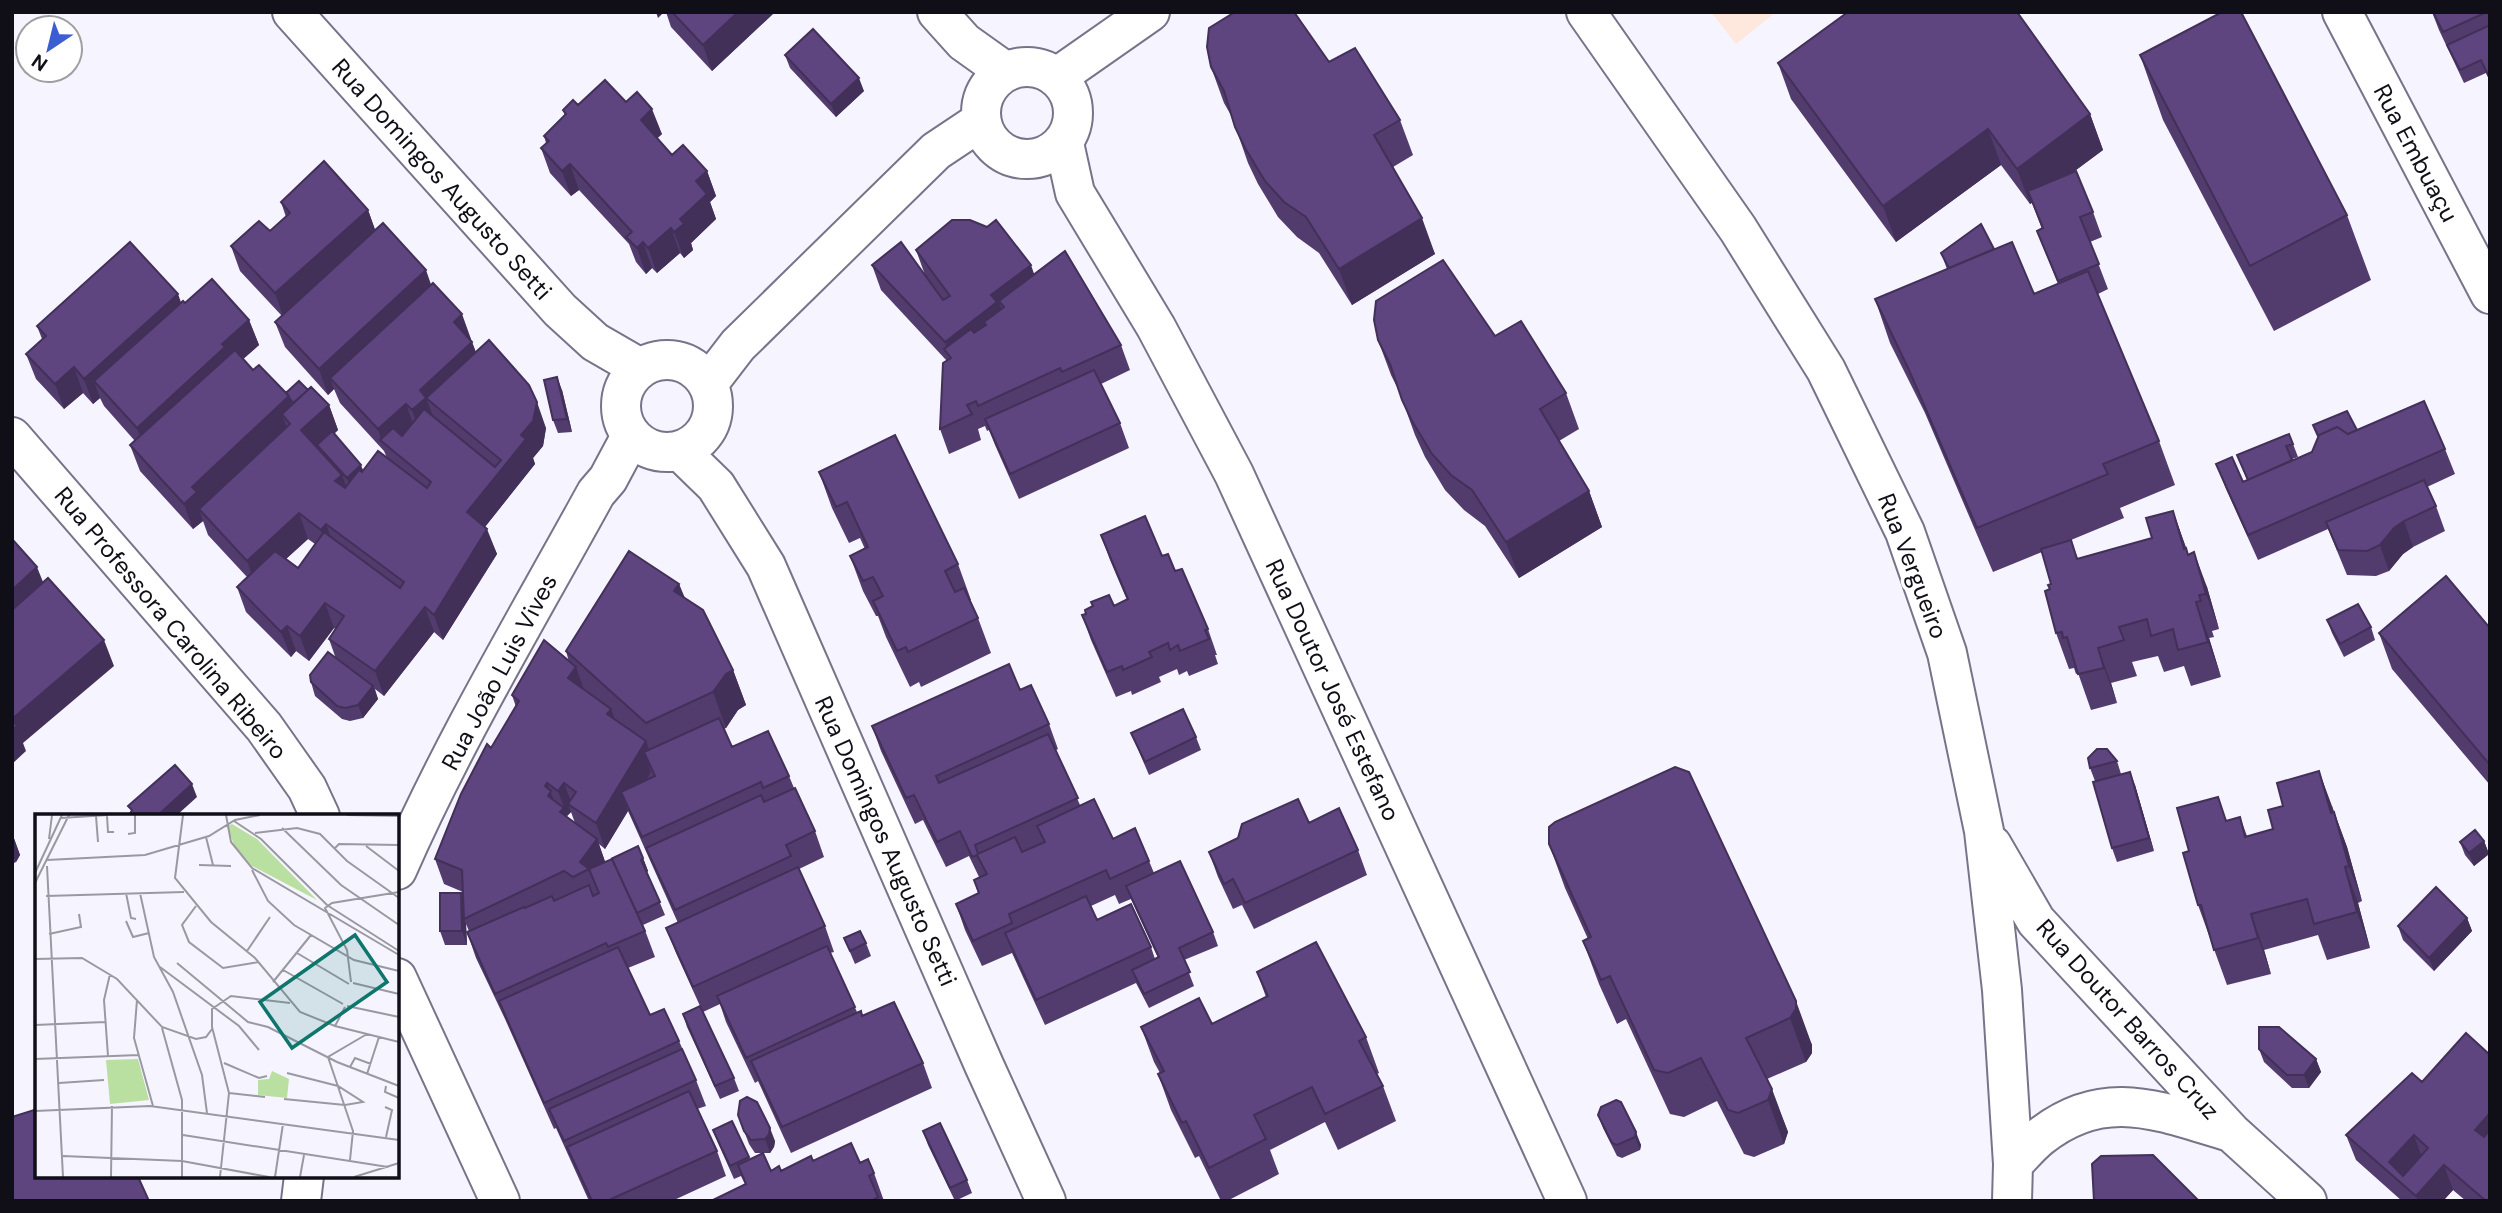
<svg xmlns="http://www.w3.org/2000/svg" width="2502" height="1213" viewBox="0 0 2502 1213" font-family="'DM Sans',sans-serif">
<rect width="100%" height="100%" fill="#f6f5ff"/>
<!-- medical -->
<path fill="#fee7dc" d="M1711 12H1776L1736 44Z"/>
<g fill="none" stroke-linecap="round" stroke-linejoin="round">
<!-- street casing -->
<g stroke="#77748a" stroke-width="42">
<path id="street" d="M292 12 560 310 595 342 640 368
M937 12 964 42 1006 72
M2342 12 2490 294
M981 113a46 46 0 1 1 92 0a46 46 0 1 1-92 0Z
M1057 77 1150 12
M1064 143 1075 193 1156 327 1234 474 1567 1201
M621 406a46 46 0 1 1 92 0a46 46 0 1 1-92 0Z
M708 384 738 345 936 151 981 121
M12 437 264 727 307 788 320 816
M680 451 716 486 766 566 984 1065 1046 1201
M397 870C454 740 528 617 596 493L608 479 631 436
M397 978 500 1201
M301 1201 304 1176"/>
</g>
<!-- secondary casing -->
<g stroke="#77748a" stroke-width="42">
<path id="secondary" d="M1586 12 1738 229 1826 370 1905 532 1947 653 1984 831 2002 990 2013 1164 2012 1201
M1992 845 2036 921 2231 1132 2307 1201
M2013 1164C2022 1155 2030 1145 2040 1137 2105 1085 2161 1112 2231 1132"/>
</g>
<!-- street -->
<use href="#street" stroke="#fff" stroke-width="38"/>
<!-- secondary -->
<use href="#secondary" stroke="#fff" stroke-width="38"/>
</g>
<!-- wall -->
<path fill="#523b6d" fill-rule="evenodd" d="M666 12H775L712 71 671 27Z
M2432 12H2490V81L2486 73 2464 83 2439 30Z
M785 55 864 91 836 117 790 68Z
M2140 55 2347 215 2371 280 2274 331 2163 120Z
M1329 62 1400 120 1413 155 1393 167 1435 254 1352 305 1319 253 1297 237 1278 217 1258 184 1248 163 1232 117 1224 103 1211 67Z
M1778 63 2090 114 2103 150 2072 173 2093 212 2102 237 2090 242 2108 289 2098 294 2159 441 2175 485 2120 508 2124 518 2071 540 2078 559 2152 538 2173 511 2188 554 2207 587 2219 629 2212 631 2214 637 2209 638 2221 677 2191 686 2184 666 2164 672 2158 656 2132 662 2137 676 2111 683 2117 703 2091 710 2078 673 2076 674 2074 668 2069 669 2056 633 2050 590 2051 584 2042 552 1993 572 1925 413 1890 343 1875 299 1947 269 1941 253 1994 249 2034 294 2058 284 2037 231 2042 229 2032 203 2030 204 2001 165 1896 242 1791 99Z
M626 102 662 134 657 138 672 155 707 171 716 196 710 202 716 219 691 243 693 250 684 258 680 253 657 273 652 268 646 274 636 262 629 244 579 190 571 196 550 173 541 148 546 143 544 136 565 116 563 110 578 105Z
M281 202 368 210 375 230 431 285 471 339 470 340 472 342 476 353 546 428 543 446 533 458 535 464 485 527 497 554 443 640 434 632 384 696 375 689 378 699 363 718 350 721 342 719 315 696 311 682 336 659 329 639 336 629 334 628 309 661 296 651 291 657 246 612 237 587 247 577 208 535 203 521 193 529 140 471 130 445 135 441 104 406 100 398 93 404 83 393 64 409 36 379 26 354 42 339 37 326 185 303 249 320 259 345 243 359 253 370 286 393 308 390 329 405 338 430 334 434 363 470 387 458 384 451 340 403 334 389 328 395 285 347 275 322 282 316 240 271 231 246 270 231 286 217ZM308 539 315 544 298 568 286 559Z
M916 250 1034 275 1121 345 1130 370 1101 384 1120 423 1129 448 1019 499 995 445 989 430 987 431 985 426 978 429 981 440 949 454 940 429 947 361 881 290 872 265 943 300 925 275Z
M1495 336 1566 393 1579 429 1559 441 1589 491 1602 527 1519 578 1485 526 1464 510 1445 490 1425 457 1415 435 1399 391 1391 375 1378 340Z
M562 390 572 432 558 433 553 420Z
M2313 425 2357 430 2445 449 2455 474 2427 487 2436 506 2445 531 2413 547 2403 554 2389 571 2376 576 2347 575 2328 529 2258 560 2226 489 2216 464 2243 482 2247 480 2237 455 2293 444 2298 457 2292 459V460L2312 452 2318 437Z
M819 472 958 564 971 600H970L978 618 991 653 921 687 919 682 910 687 886 637 878 616H876L863 591 850 556 865 549 860 538 849 543 832 508Z
M1101 535 1162 556 1175 571 1208 629 1217 655H1215L1218 664 1189 676 1187 671 1179 675 1177 669 1159 677 1161 682 1132 695 1131 691 1116 697 1091 640 1082 615 1086 614 1093 606H1114L1127 600 1110 560Z
M679 584 685 598 733 670 746 705 738 710 726 728 724 729 732 747 789 776 794 788 815 831 824 857 799 869 825 926 834 952 830 953 857 1012 923 1063 932 1088 791 1153 758 1081 755 1083 726 1022 720 1004 703 1012 734 1078 739 1091 720 1099 687 1027 683 1014 700 1006 676 953 666 928 678 923 628 811 605 849 599 844 605 862 643 858 648 871 647 872 665 915 643 925 655 957 628 968 650 1015 679 1041 696 1080 706 1106 697 1109 717 1151 726 1176 672 1201H589L556 1128 554 1129 505 1019 476 958 467 932 469 931 466 924 467 945H445L440 931 463 899V892L444 884 435 859 491 748 516 707 512 695 569 662 566 651ZM571 812 575 823 567 817 566 815 567 816Z
M2327 620 2371 627 2375 640 2344 657 2332 633Z
M2490 628V785L2392 669 2379 633Z
M1020 690 1049 724 1058 749 1056 750 1080 805 1113 839 1149 861 1154 873 1213 932 1218 946 1184 960 1194 986 1149 1008 1136 983 1045 1025 1012 953 982 966 965 930 956 904 978 893 974 880 979 877 969 856 946 867 923 820 915 824 881 751 872 726ZM1115 895 1119 904 1131 899 1158 958 1155 959 1151 947 1097 920 1091 906Z
M1131 733 1196 737 1201 750 1149 775Z
M2117 761 2121 774 2135 785 2154 851 2117 862 2112 848 2095 781 2090 768Z
M1675 767 1812 1045V1053L1806 1062 1767 1079 1788 1132 1784 1144 1754 1157 1744 1154 1717 1101 1684 1117 1670 1114 1626 1019 1617 1024 1599 984 1583 941 1588 939 1565 888 1549 844Z
M2332 806 2347 847 2362 901 2358 903 2370 948 2327 960 2318 935 2264 950 2271 974 2227 985 2198 905 2189 851 2227 821 2240 817 2247 836 2273 829Z
M1309 823 1358 850 1367 875 1254 929 1242 905 1233 909 1218 877 1209 852Z
M12 833 20 855 16 862 12 864Z
M2484 841 2489 854 2474 866 2465 855 2460 842Z
M2467 918 2472 931 2434 971 2403 940 2398 926Z
M844 938 866 943 871 956 855 964Z
M1257 972 1366 1037 1379 1073 1377 1074 1383 1086 1396 1121 1338 1150 1325 1122 1270 1150 1279 1174 1227 1201H1221L1199 1156 1195 1158 1171 1110 1158 1074 1160 1073 1154 1062 1141 1027 1212 1024 1266 997Z
M2259 1049 2316 1059 2321 1072 2309 1088H2292L2264 1062Z
M2412 1073 2490 1201H2466L2453 1190 2443 1201H2402L2356 1160 2346 1135Z
M1616 1100 1641 1145 1640 1150 1622 1158 1617 1156 1603 1128 1598 1115Z
M738 1115 775 1141 774 1147 770 1153H755L749 1144Z
M732 1121 750 1159 771 1171H781L813 1161 860 1163 874 1173 884 1201H711L745 1184 741 1176 734 1179 718 1143 713 1130Z
M923 1131 967 1180 972 1193 955 1201 928 1145Z"/>
<!-- shaded-wall -->
<path fill="#423059" d="M656 12H664L658 18Z
M738 12H775L712 71 703 45Z
M859 78 864 91 836 117 831 104Z
M652 109 662 134 650 145 641 120Z
M2090 114 2103 150 2030 204 2017 169Z
M1988 129 2001 165 1896 242 1883 206Z
M570 164 579 190 571 196 562 171Z
M707 171 716 196 710 202 716 219 691 243 693 250 684 258 674 232 696 181Z
M368 210 377 235 284 319 275 293Z
M1422 218 1435 254 1352 305 1339 269Z
M671 228 680 253 657 273 648 248Z
M643 242 652 268 646 274 637 248Z
M1031 265 1040 291 1004 307 999 301 1004 317 986 325 984 322 990 339 954 367 945 342 991 295Z
M426 270 435 296 330 378 334 389 328 395 319 369Z
M178 294 187 319 94 381 100 398 93 404 84 379Z
M462 314 471 339 463 347 454 322Z
M249 320 259 345 233 368 146 453 137 428 222 344Z
M472 342 482 368 426 398 436 423 421 436 412 410 420 390Z
M74 367 83 393 64 409 55 384Z
M557 377 562 390 572 432 567 419Z
M289 396 298 422 290 424 282 414 288 431 199 509 203 521 193 529 184 504 192 487Z
M537 402 546 428 543 446 533 458 535 464 476 538 467 512 521 435Z
M406 404 415 429 392 450 382 442 378 429Z
M329 405 338 430 319 447 317 445 318 448 310 456 301 430Z
M361 465 366 478 351 491 347 478Z
M342 475 351 500 335 481Z
M1589 491 1602 527 1519 578 1506 542Z
M2173 511 2199 584 2184 549Z
M299 513 308 539 256 586 247 561Z
M2404 521 2413 547 2403 554 2389 571 2380 545 2394 528Z
M326 524 335 549 330 556 321 530Z
M487 529 497 554 443 640 434 615Z
M2194 552 2207 587 2219 629 2206 594Z
M37 567 47 592 12 623V590Z
M679 584 692 619 674 591Z
M2196 602 2209 638 2221 677 2208 642Z
M325 603 334 628 309 661 300 636Z
M425 607 434 632 384 696 375 671Z
M287 626 296 651 291 657 281 632Z
M104 640 114 666 23 743 26 751 12 764V719Z
M2098 648 2111 683 2117 703 2104 668Z
M576 667 585 693 568 678Z
M733 670 746 705 738 710 726 728 713 692 726 674Z
M373 686 378 699 363 718 358 705Z
M611 709 620 734 607 714Z
M646 741 655 766 644 752 651 772 629 809 621 792 628 811 605 849 596 823Z
M2319 771 2332 806 2344 849 2331 813Z
M2130 772 2135 785 2154 851 2149 838Z
M547 783 560 816 557 821 545 786Z
M564 783 573 807 568 804 571 812 567 816 558 791Z
M192 784 197 797 176 816H157Z
M564 808 573 833 560 812Z
M2334 812 2347 847 2362 901 2349 866Z
M12 833 20 855 16 862 12 853Z
M597 839 606 864 589 869 594 882 589 869 580 862Z
M2484 841 2489 854 2474 866 2469 853Z
M643 858 648 871 646 873 641 860Z
M2345 867 2358 903 2370 948 2357 912Z
M461 893 466 906 464 919 466 924 467 945 462 931Z
M2251 914 2264 950 2271 974 2258 938Z
M2467 918 2472 931 2434 971 2429 958Z
M1796 1001 1812 1045V1053L1806 1062 1790 1018Z
M2316 1059 2321 1072 2309 1088 2304 1075Z
M1772 1089 1788 1132 1784 1144 1768 1100Z
M2490 1113V1149L2475 1130Z
M770 1128 775 1141 774 1147 770 1153 765 1139Z
M1636 1132 1641 1145 1640 1150 1635 1137Z
M2414 1135 2423 1161 2402 1184 2389 1162Z
M2444 1165 2453 1190 2443 1201H2418L2416 1196Z"/>
<!-- building -->
<path fill="#5f457f" stroke="#423059" stroke-width="2" fill-rule="evenodd" d="M672 12H738L703 45Z
M1235 12H1294L1329 62 1355 48 1400 120 1374 135 1422 218 1339 269 1306 217 1284 202 1265 181 1245 148 1235 127 1224 91 1211 67 1207 47 1209 28Z
M1848 12H2017L2090 114 2017 169 1988 129 1883 206 1778 63Z
M2222 12H2241L2347 215 2250 266 2140 55Z
M2433 12H2487L2443 32Z
M2490 25V79L2481 60 2460 70 2447 45Z
M813 29 859 78 831 104 785 55Z
M605 80 626 102 637 92 652 109 641 120 672 155 683 145 707 171 696 181 707 194 680 219 684 224 674 232 671 228 648 248 643 242 637 248 626 237 632 232 580 175 570 164 562 171 541 148 549 141 544 136 566 114 563 110 573 100 578 105Z
M324 161 368 210 275 293 231 246 259 221 270 231 290 213 281 202Z
M2076 171 2093 212 2080 217 2099 264 2058 281 2037 231 2043 228 2028 191Z
M952 220H970L987 227 996 220 1031 265 991 295 997 302 945 342 872 265 901 242 943 300 950 296 916 250Z
M383 223 426 270 319 369 275 322Z
M1981 224 1994 249 1949 268 1941 253Z
M130 242 178 294 84 379 74 367 55 384 26 354 46 336 37 326Z
M2012 242 2034 294 2088 271 2159 441 2103 464 2108 474 1977 528 1909 370 1875 299Z
M1065 251 1121 345 1062 372 1060 368 978 406 976 401 967 405 972 414 940 429 943 363 951 358 944 349 971 329 974 333 986 325 984 322 1004 307 999 301Z
M1443 260 1495 336 1521 321 1566 393 1540 409 1589 491 1506 542 1472 490 1451 475 1432 454 1412 421 1402 400 1390 364 1378 340 1374 320 1376 301Z
M212 279 249 320 222 344 225 347 137 428 94 381 183 301 185 303Z
M433 283 462 314 454 322 472 342 420 390 426 398 412 410 406 404 378 429 330 378Z
M489 340 529 385 537 402 533 421 521 435 526 439 467 512 487 529 434 615 425 607 375 671 329 639 344 616 325 603 300 636 287 626 281 632 237 587 275 551 298 568 324 532 400 588 404 582 326 524 321 530 299 513 247 561 199 509 290 424 282 414 311 387 329 405 301 430 342 475 335 481 345 488 359 470 362 472 378 451 427 488 431 482 380 440 393 428 402 436 424 409 495 467 501 460 426 398Z
M235 350 253 370 259 365 289 396 192 487 197 492 184 504 130 445Z
M1094 370 1120 423 1010 474 985 419Z
M557 377 567 419 553 420 544 380Z
M299 381 308 390 293 403 286 393Z
M2424 401 2445 449 2248 535 2216 464 2232 457 2243 482 2312 452 2319 435 2337 427 2348 434Z
M2347 411 2357 430 2348 434 2337 427 2319 435 2318 436 2313 425Z
M332 431 361 465 347 478 317 445Z
M2289 434 2293 444 2286 446 2292 460 2248 480 2237 455Z
M895 435 958 564 945 571 955 592 964 588 978 618 908 652 906 647 897 651 873 601 883 596 873 577 863 581 850 556 868 547 847 502 836 507 819 472Z
M2424 480 2436 506 2404 521 2394 528 2380 545 2367 551 2338 550 2326 522Z
M2173 511 2184 549 2186 548 2188 555 2194 552 2206 594 2199 595 2201 601 2196 602 2208 642 2178 650 2173 629 2151 636 2147 619 2119 627 2124 640 2098 648 2104 668 2078 674 2067 637 2063 638 2062 632 2056 633 2045 591 2050 589 2048 585 2051 584 2041 549 2071 540 2077 559 2152 538 2146 518Z
M1145 516 1162 556 1168 554 1175 571 1182 569 1208 629 1205 630 1209 639 1180 651 1178 645 1170 650 1168 643 1149 652 1152 657 1123 670 1122 666 1107 672 1082 615 1086 614 1085 610 1093 606 1091 602 1109 595 1114 606 1128 599 1101 535Z
M12 539 37 567 12 590Z
M629 551 679 584 674 591 703 610 733 670 726 674 713 692 646 723 566 651Z
M2446 576 2490 628V765L2379 633Z
M48 578 104 640 12 719V610Z
M2358 604 2371 627 2340 644 2327 620Z
M544 640 576 667 568 678 611 709 607 714 646 741 596 823 568 804 576 792 564 783 558 791 547 783 545 786 551 791 548 796 564 808 560 812 597 839 580 862 589 869 573 877 564 871 464 919 462 870 435 859 461 794 487 744 491 748 519 701 512 695Z
M328 652 373 686 358 705 345 708 337 706 311 682 310 675Z
M1009 664 1020 690 1031 685 1049 724 936 776 939 783 1048 734 1078 798 975 845 978 854 1015 837 1022 852 1045 842 1037 826 1094 799 1113 839 1135 828 1149 861 1110 879 1106 870 1009 914 1012 923 973 941 956 904 979 893 974 880 987 874 977 855 972 857 960 831 937 842 914 795 906 798 872 726Z
M1183 709 1196 737 1145 762 1131 733Z
M719 718 732 747 768 731 789 776 763 788 761 782 642 837 621 792 655 776 644 752Z
M12 719 17 726 12 730Z
M2097 749H2107L2117 761 2090 768 2088 758Z
M175 765 192 784 157 816H129L132 810 128 806Z
M1675 767 1689 772 1796 1001V1009L1790 1018 1746 1038 1772 1089 1768 1100 1738 1113 1728 1110 1701 1058 1668 1073 1654 1070 1610 976 1601 980 1583 941 1591 937 1549 844V827L1555 822Z
M2319 771 2331 813 2334 812 2349 866 2345 867 2357 912 2314 924 2307 899 2251 914 2258 938 2214 950 2201 905H2198L2183 853 2189 851 2177 808 2218 797 2226 821 2240 817 2245 837 2273 829 2268 810 2283 806 2277 783Z
M2130 772 2149 838 2112 848 2093 782Z
M795 788 815 831 786 845 791 856 675 910 646 848 761 795 764 802Z
M1298 799 1309 823 1339 808 1358 850 1245 903 1233 879 1224 884 1209 852 1238 838 1242 824Z
M2475 830 2484 841 2469 853 2460 842Z
M638 846 643 858 641 860 660 902 637 913 612 859H611Z
M612 859 645 931 608 947 606 943 495 994 467 932 524 907 525 908 552 896 554 901 589 885 593 896 599 893 589 869Z
M1180 861 1213 932 1179 948 1190 972 1144 994 1132 970 1159 957 1126 886Z
M798 867 825 926 693 987 666 928Z
M2436 887 2467 918 2429 958 2398 926Z
M440 893H461L462 931H440Z
M1086 896 1097 920 1131 904 1151 947 1036 1000 1005 933Z
M860 931 866 943 850 951 844 938Z
M1316 942 1366 1037 1359 1041 1383 1086 1325 1114 1312 1087 1254 1115 1266 1139 1209 1168 1186 1121 1182 1123 1158 1074 1164 1071 1141 1027 1199 998 1212 1024 1268 996 1257 972Z
M827 946 855 1007 746 1058 717 996Z
M618 947 650 1015 664 1009 679 1041 544 1103 499 1001Z
M894 1002 923 1063 782 1127 751 1061 861 1011 862 1016Z
M700 1006 734 1078 715 1086 683 1014Z
M2259 1027H2279L2316 1059 2304 1075H2287L2259 1049Z
M2466 1033 2489 1054 2490 1053V1113L2475 1130 2484 1137 2490 1130V1201H2486L2444 1165 2416 1196 2346 1135 2412 1073 2422 1082ZM2414 1135 2428 1148 2403 1176 2389 1162Z
M682 1049 696 1080 564 1141 549 1109Z
M689 1091 717 1151 607 1201H592L567 1147Z
M747 1097 757 1102 770 1128 769 1134 765 1139 751 1140 744 1131 738 1115 740 1101Z
M1616 1100 1621 1102 1636 1132 1635 1137 1617 1145 1612 1143 1598 1115 1601 1107Z
M37 1109V1176H135L139 1179 149 1201H12V1117Z
M732 1121 749 1157 730 1166 713 1130Z
M940 1123 967 1180 950 1188 923 1131Z
M851 1143 860 1163 868 1159 874 1173 869 1176 878 1197 871 1201H711L746 1184 738 1165 763 1153 771 1171 779 1166 781 1171 811 1156 813 1161Z
M2153 1155 2199 1201H2094L2092 1164 2101 1156Z"/>
<g text-anchor="middle" dominant-baseline="central" stroke-width="7" stroke-linejoin="round" paint-order="stroke">
<!-- street labels -->
<g font-size="24" fill="#100f17" stroke="#fff">
<text transform="translate(2416 153) rotate(62)">Rua Embuaçu</text>
<text transform="translate(442 179) rotate(48)">Rua Domingos Augusto Setti</text>
<text transform="translate(1913 566) rotate(69)">Rua Vergueiro</text>
<text transform="translate(171 623) rotate(50)">Rua Professora Carolina Ribeiro</text>
<text transform="translate(499 672) rotate(-62)">Rua João Luis Vives</text>
<text transform="translate(1333 690) rotate(65)">Rua Doutor José Estefano</text>
<text transform="translate(886 841) rotate(66)">Rua Domingos Augusto Setti</text>
<text transform="translate(2128 1019) rotate(48)">Rua Doutor Barros Cruz</text>
</g>
</g>
<!-- overview -->
<g transform="translate(35 814)">
<rect width="364" height="364" fill="#f6f5ff"/>
<path d="M197 10 222 25 282 86 217 52 199 31 192 12ZM103 245 114 286 75 290 71 246ZM237 257 254 265 252 284 223 281V266L234 265Z" fill="#b9dfa1"/>
<path fill="none" stroke="#9a99a2" stroke-width="2" d="M148 1 140 64 176 108 220 144 265 198 300 212 364 228M191 1 196 28 217 54 364 141M312 1 364 2M61 2 63 28M72 2 73 18H79M26 4 73 1M199 7 226 25 292 91 364 137M247 14 306 71 364 111M220 19 262 14 285 20 312 47 364 84M93 20 100 19V1M171 23 178 51M14 25 17 1M331 32 364 57M300 34 304 30 364 31M12 46 110 41 174 22 200 6 225 1M164 51 196 52M12 52 28 363M217 56 233 87 259 111 319 146 364 157M0 59 27 1M0 69 34 1M91 79 96 104 101 105M105 79 119 143 138 178 167 261 172 299M11 82 149 78M161 92 147 111 154 128 188 154 224 148M91 107 98 123 114 119M14 120 46 113 44 100M212 137 235 103M262 139 314 170M0 145 47 144 82 165 127 213 161 225 171 223 177 215M142 149 213 208 233 213 302 248 364 272M125 153 204 212 224 236M248 156 308 190M238 168 276 121M316 168 312 136 290 94 297 89 364 78M318 169 364 180M102 186 99 224 118 292M312 192 364 203M0 211 70 208M300 212 310 193M127 214 147 286V363M73 242 69 186 75 160M0 245 104 241M189 249 224 264 232 262M315 253 320 244 336 250M332 260 344 223M24 269 69 266M351 272 350 278 364 284M194 279 230 283M249 285 310 291 328 288 303 272 252 259M350 293 357 296 351 323M0 297 115 292 364 326M148 321 353 353M28 342 147 347 234 363M315 346 318 317 293 243 332 220M76 363 77 292M185 363 194 279 177 213V195L196 182 255 189M240 363 248 310M265 363 269 341M319 363 364 349"/>
<path fill="#0f766e" fill-opacity="0.15" stroke="#0f766e" stroke-width="3.5" d="M320 121 352 168 257 234 225 188Z"/>
<rect width="364" height="364" fill="none" stroke="#100f17" stroke-width="3.5"/>
</g>
<!-- border -->
<rect width="2502" height="1213" fill="none" stroke="#100f17" stroke-width="28"/>
<!-- north arrow -->
<g transform="translate(49 49) rotate(215)"><circle r="33" fill="#ffffff" stroke="#9f9fa2" stroke-width="2"/>
<path d="M0-5L12 26L0 18L-12 26Z" fill="#3c5ed0"/>
<text y="-10" font-size="19" font-weight="bold" text-anchor="middle" fill="#100f17">N</text>
</g>
</svg>
